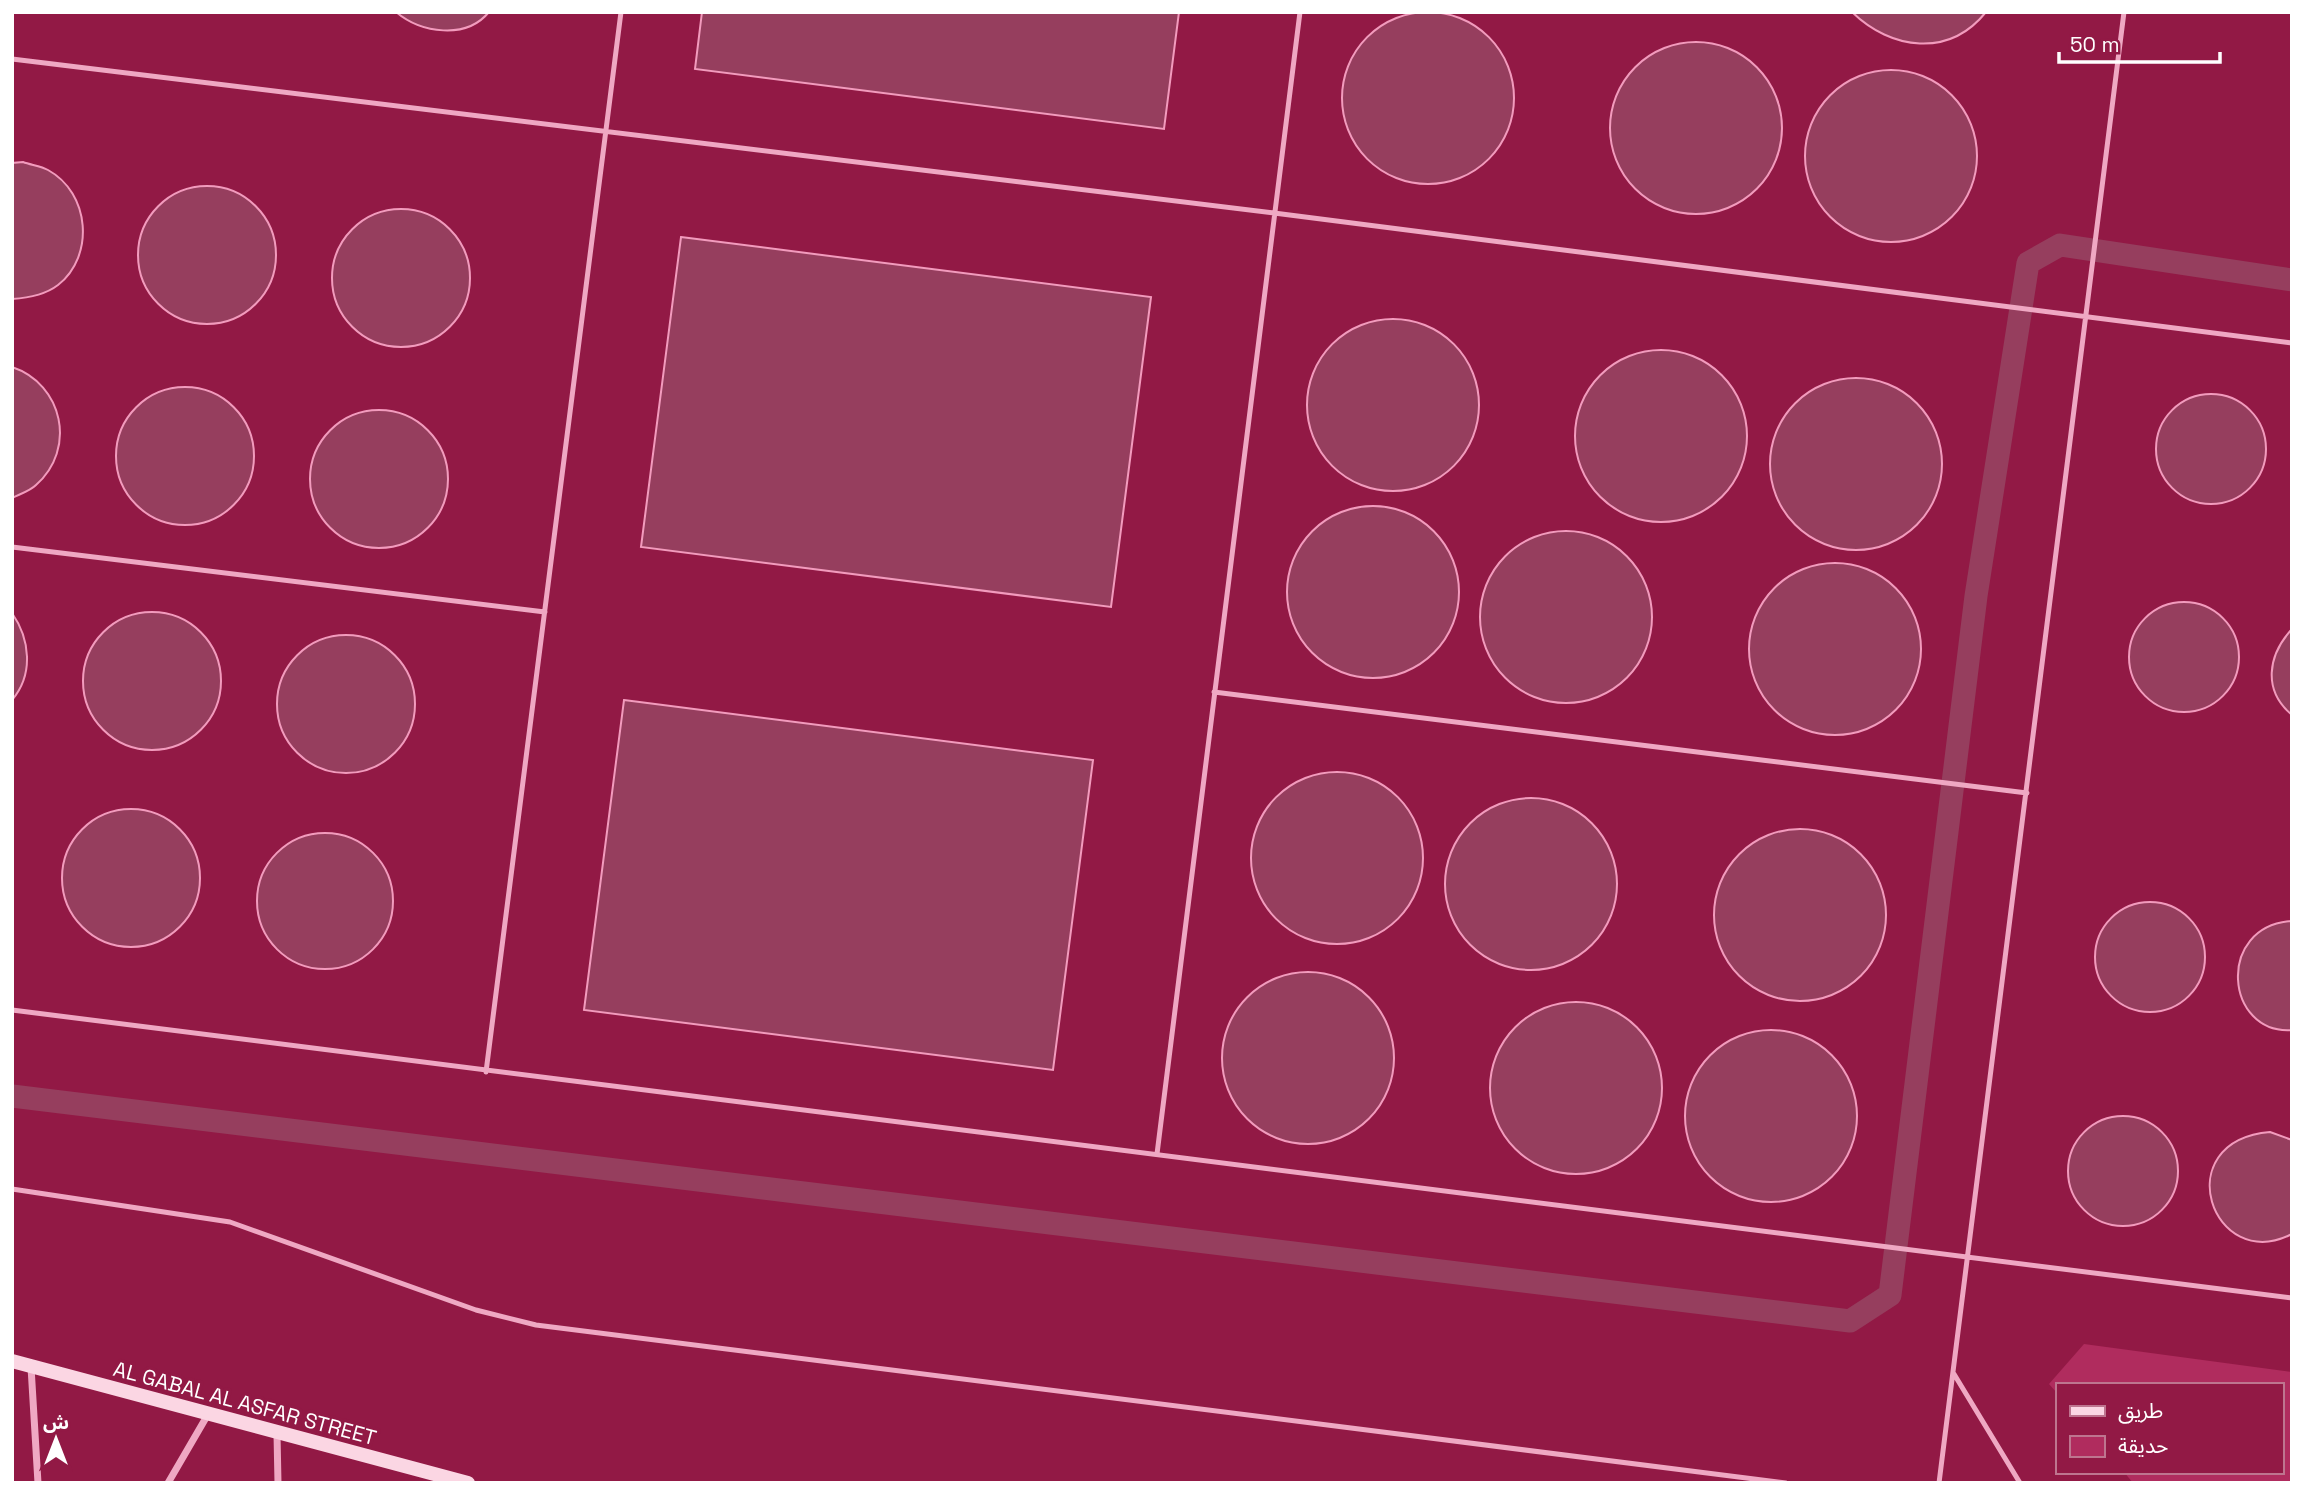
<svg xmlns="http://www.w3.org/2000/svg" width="2304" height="1495" viewBox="0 0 2304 1495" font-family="'Space Grotesk','Noto Sans Arabic',sans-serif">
<rect width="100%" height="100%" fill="#921945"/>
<!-- green -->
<path fill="#b02c5e" d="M2084 1344 2292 1372V1483H2133L2124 1472H2281V1385H2057V1393L2049 1384Z"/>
<!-- water -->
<path fill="#963e5e" stroke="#f29bbd" stroke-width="2" d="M1342 98a86 86 0 1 1 172 0a86 86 0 1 1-172 0Z
M396 12H489C466 40 421 33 396 12Z
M702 12H1179L1164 129 695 69Z
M1852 12H1986C1949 58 1891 50 1852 12Z
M1610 128a86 86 0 1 1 172 0a86 86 0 1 1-172 0Z
M1805 156a86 86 0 1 1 172 0a86 86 0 1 1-172 0Z
M23 162C31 165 41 166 48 170 90 193 95 256 58 285 45 295 28 298 12 299V163Z
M138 255a69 69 0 1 1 138 0a69 69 0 1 1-138 0Z
M332 278a69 69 0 1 1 138 0a69 69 0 1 1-138 0Z
M681 237 1151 297 1111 607 641 547Z
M1307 405a86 86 0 1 1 172 0a86 86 0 1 1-172 0Z
M1575 436a86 86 0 1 1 172 0a86 86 0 1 1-172 0Z
M12 367C63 384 77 449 36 485 30 491 20 494 12 498Z
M1770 464a86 86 0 1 1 172 0a86 86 0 1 1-172 0Z
M116 456a69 69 0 1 1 138 0a69 69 0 1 1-138 0Z
M2156 449a55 55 0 1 1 110 0a55 55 0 1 1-110 0Z
M310 479a69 69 0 1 1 138 0a69 69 0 1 1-138 0Z
M1287 592a86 86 0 1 1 172 0a86 86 0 1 1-172 0Z
M1480 617a86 86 0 1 1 172 0a86 86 0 1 1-172 0Z
M1749 649a86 86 0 1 1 172 0a86 86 0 1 1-172 0Z
M2129 657a55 55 0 1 1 110 0a55 55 0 1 1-110 0Z
M83 681a69 69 0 1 1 138 0a69 69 0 1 1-138 0Z
M12 613C30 639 34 674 12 700Z
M2292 629V715C2262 690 2268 655 2292 629Z
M277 704a69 69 0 1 1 138 0a69 69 0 1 1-138 0Z
M624 700 1093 760 1053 1070 584 1010Z
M1251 858a86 86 0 1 1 172 0a86 86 0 1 1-172 0Z
M1445 884a86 86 0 1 1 172 0a86 86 0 1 1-172 0Z
M62 878a69 69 0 1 1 138 0a69 69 0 1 1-138 0Z
M1714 915a86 86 0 1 1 172 0a86 86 0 1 1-172 0Z
M257 901a68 68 0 1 1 136 0a68 68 0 1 1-136 0Z
M2095 957a55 55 0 1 1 110 0a55 55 0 1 1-110 0Z
M2292 921V1030C2225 1035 2215 926 2292 921Z
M1222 1058a86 86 0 1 1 172 0a86 86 0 1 1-172 0Z
M1490 1088a86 86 0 1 1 172 0a86 86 0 1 1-172 0Z
M1685 1116a86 86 0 1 1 172 0a86 86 0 1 1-172 0Z
M2068 1171a55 55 0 1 1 110 0a55 55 0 1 1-110 0Z
M2270 1132 2292 1140V1234C2212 1275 2166 1141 2270 1132Z"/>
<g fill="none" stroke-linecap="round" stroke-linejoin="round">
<!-- canal -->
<path stroke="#963e5e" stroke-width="23" d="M12 1096 1850 1321 1890 1295 1976 596 2028 263 2060 245 2292 280"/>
<!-- lane -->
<path stroke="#efa8c3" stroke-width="5" d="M12 59 1274 213 2292 343
M12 547 545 612
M1214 692 2027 793
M12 1010 2292 1298
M486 1072 621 12
M1157 1154 1300 12
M12 1189 230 1222 476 1310 536 1325 1786 1483
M1954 1374 2020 1483
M1939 1483 2124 12"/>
<!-- street -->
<path stroke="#efa8c3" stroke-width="7" d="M31 1367 38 1483
M277 1434 278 1483
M168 1483 207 1416"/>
<!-- secondary -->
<path stroke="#fbd6e3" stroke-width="14" d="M12 1361 468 1483"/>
</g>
<g text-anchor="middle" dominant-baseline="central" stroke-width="7" stroke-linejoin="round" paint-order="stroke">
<!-- street labels -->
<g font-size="21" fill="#fff" stroke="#921945">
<text transform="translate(245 1403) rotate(15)">AL GABAL AL ASFAR STREET</text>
</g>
</g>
<!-- border -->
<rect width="2304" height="1495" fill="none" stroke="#ffffff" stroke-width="28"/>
<!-- legend -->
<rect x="2056" y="1383" width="228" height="91" fill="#921945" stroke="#be758f" stroke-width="2"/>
<rect x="2070" y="1406" width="35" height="10" fill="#fbd6e3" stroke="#be758f" stroke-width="2"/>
<text x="2118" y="1418" font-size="21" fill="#ffffff">طريق</text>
<rect x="2070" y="1436" width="35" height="21" fill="#b02c5e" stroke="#be758f" stroke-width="2"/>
<text x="2118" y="1453" font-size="21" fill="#ffffff">حديقة</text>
<!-- north arrow -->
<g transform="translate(56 1439)" stroke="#921945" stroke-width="5" paint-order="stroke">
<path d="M0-5L12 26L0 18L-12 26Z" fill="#ffffff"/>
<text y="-10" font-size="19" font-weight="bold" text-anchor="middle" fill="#ffffff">ش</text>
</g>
<!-- scale -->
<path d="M2059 52v10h161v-10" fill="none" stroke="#ffffff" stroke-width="3.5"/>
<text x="2070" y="52" font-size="21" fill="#ffffff" stroke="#921945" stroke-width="5" paint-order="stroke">50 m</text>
</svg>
